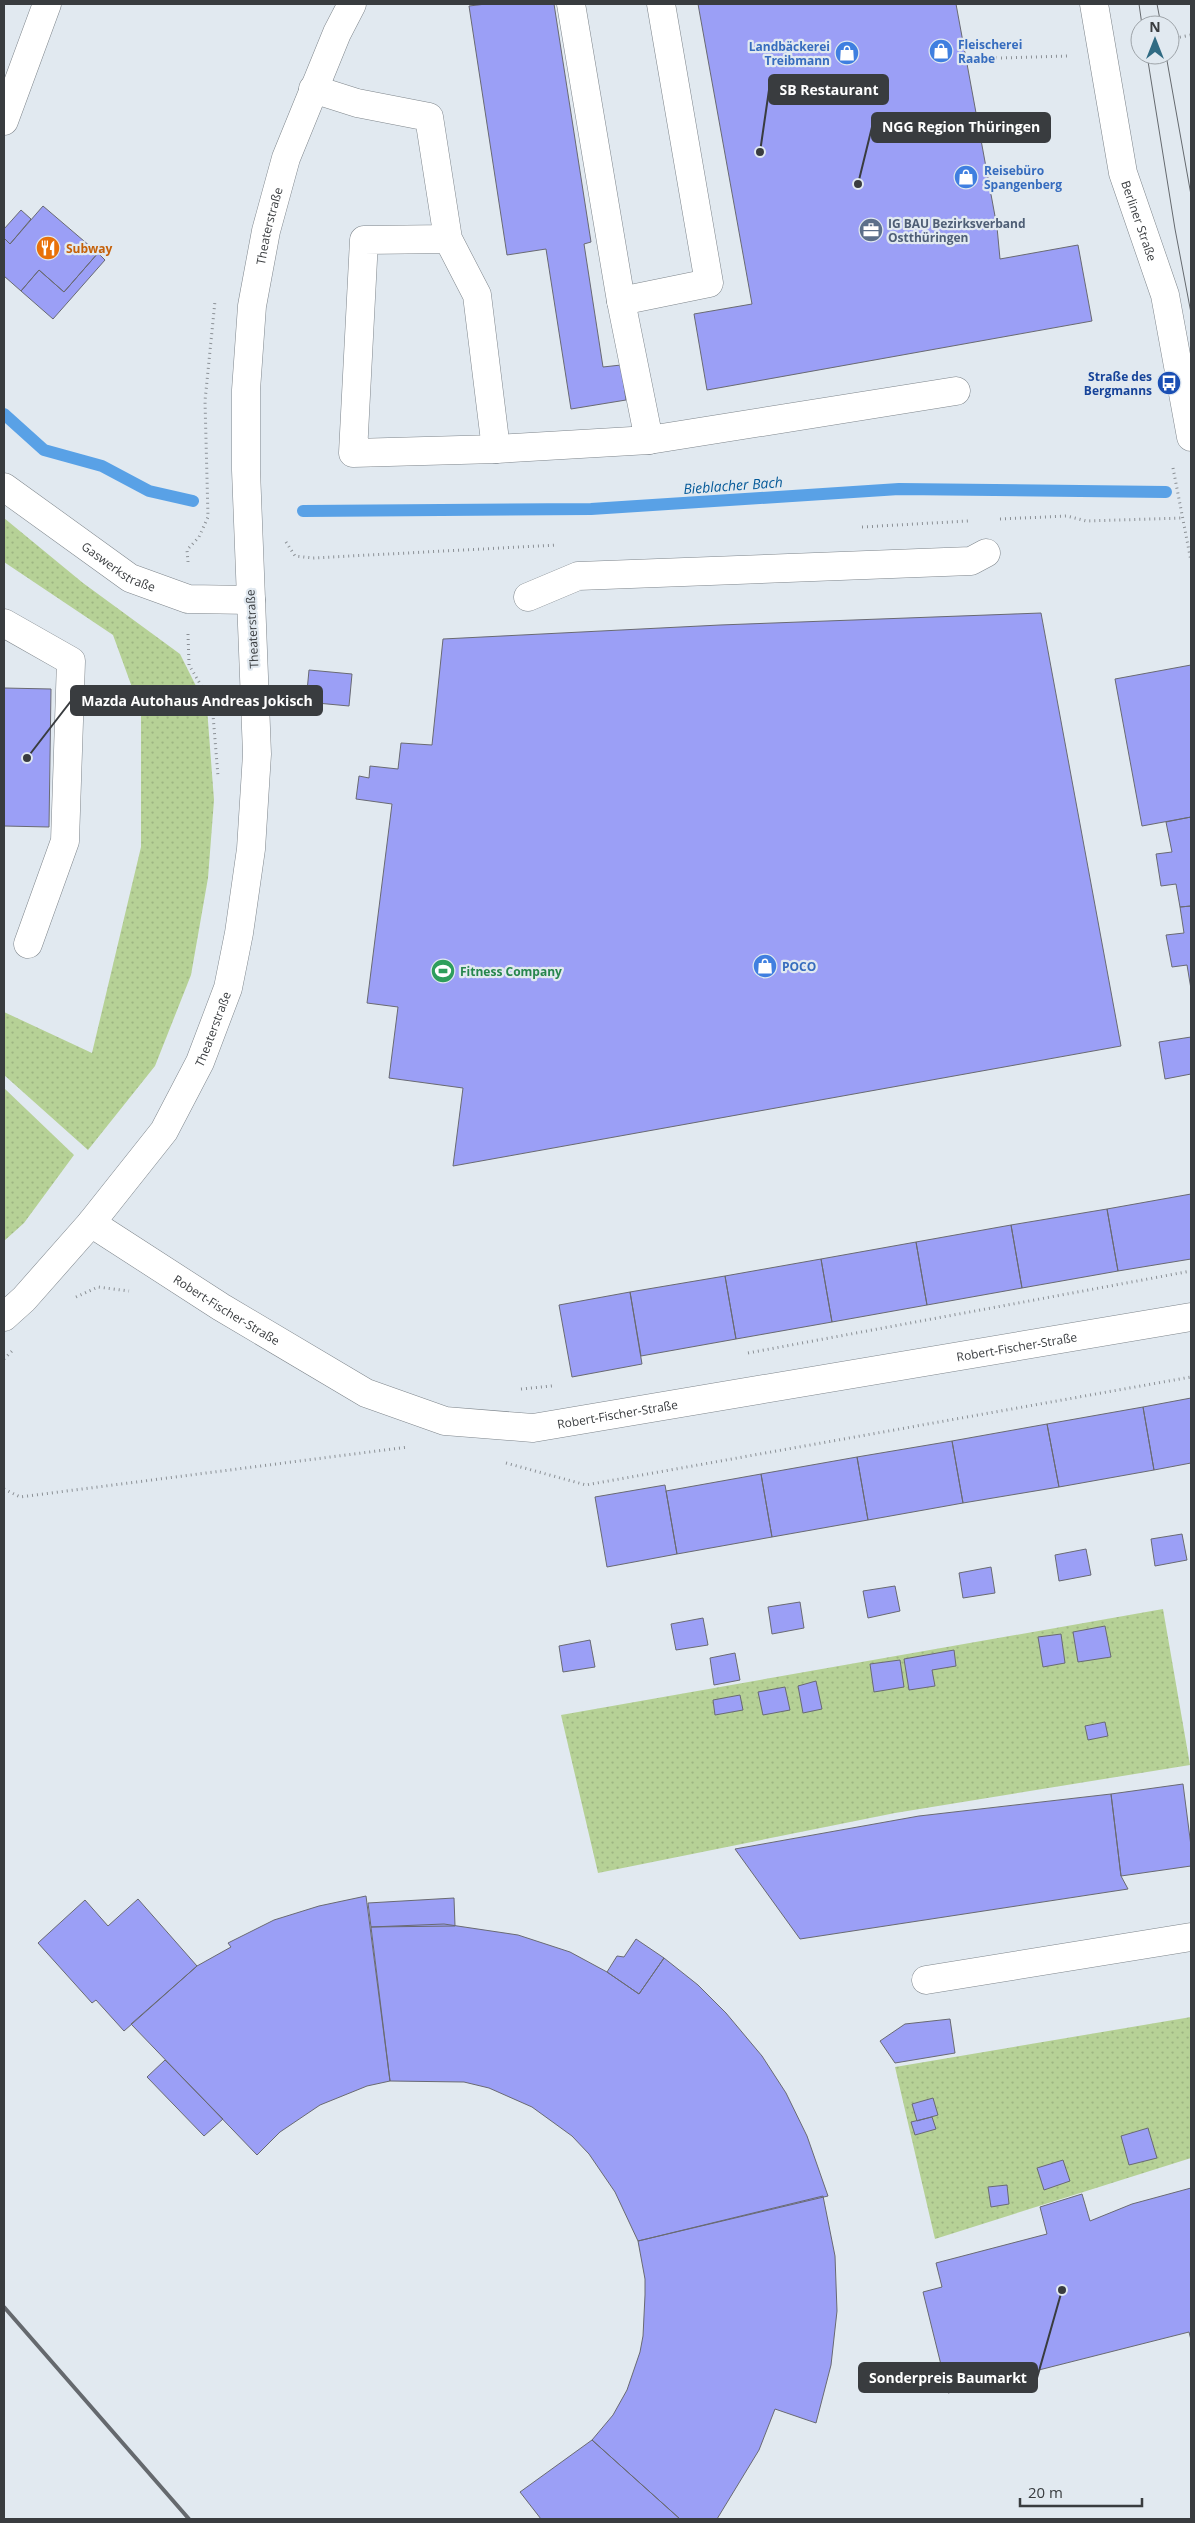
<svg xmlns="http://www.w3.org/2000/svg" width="1195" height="2523" viewBox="0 0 1195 2523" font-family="'Open Sans',sans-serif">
<defs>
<pattern id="grass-dots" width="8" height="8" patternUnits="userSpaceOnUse" patternTransform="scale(1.25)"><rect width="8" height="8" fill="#b6d196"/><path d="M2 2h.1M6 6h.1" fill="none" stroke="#9db482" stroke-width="1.8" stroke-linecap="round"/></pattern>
</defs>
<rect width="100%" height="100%" fill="#e1e9f0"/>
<!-- grass -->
<path fill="url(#grass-dots)" d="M4 518 83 583 180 654 207 708 214 800 208 878 191 975 155 1066 88 1150 4 1075V1012L92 1053 141 847V712L113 635 4 562Z
M4 1088 74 1155 24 1223 4 1241Z
M1163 1609 1190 1765 895 1813 598 1873 561 1715Z
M1191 2017V2158L935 2239 895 2067Z"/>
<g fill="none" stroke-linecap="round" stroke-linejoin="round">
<!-- stream -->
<path stroke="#59a1e6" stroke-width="12" d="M4 414 44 450 102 466 149 491 193 501
M303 511 591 509 899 489 1166 492"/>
</g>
<!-- building -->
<path fill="#9b9ff6" stroke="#696a72" d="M486 4H554L591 242 584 244 603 367 621 365 626 400 571 409 546 249 507 255 469 6Z
M698 4H956L997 227 1000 259 1078 245 1092 321 707 390 694 314 752 304Z
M43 206 98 253 64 292 39 270 21 291 4 276V238L10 244Z
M21 210 31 219 10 244 4 238V229Z
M98 253 105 260 53 319 21 291 39 270 64 292Z
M1041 613 1121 1046 453 1166 463 1088 389 1078 398 1007 367 1003 392 804 356 799 359 776 369 778 370 766 398 769 401 743 432 745 443 639 720 625Z
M1191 665V817L1142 826 1115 679Z
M309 670 352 674 349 706 306 702Z
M4 688 51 689 49 827 4 826Z
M1191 817V906L1180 907 1176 884 1161 886 1156 854 1172 852 1166 822Z
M1191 906V989L1187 965 1172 967 1166 935 1184 933 1180 907Z
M1191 1037V1074L1165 1079 1159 1042Z
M1191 1194V1259L1118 1271 1107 1209Z
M1107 1209 1118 1271 1022 1288 1011 1225Z
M1011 1225 1022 1288 927 1305 916 1242Z
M916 1242 927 1305 832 1322 821 1259Z
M821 1259 832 1322 736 1339 725 1276Z
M725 1276 736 1339 641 1356 630 1292Z
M630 1292 642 1364 572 1377 559 1305Z
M1191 1398V1463L1154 1470 1143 1407Z
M1143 1407 1154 1470 1059 1487 1047 1424Z
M1047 1424 1059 1487 963 1503 952 1441Z
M952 1441 963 1503 868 1520 857 1457Z
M857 1457 868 1520 772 1537 761 1474Z
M761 1474 772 1537 677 1554 666 1491Z
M665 1485 677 1554 607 1567 595 1497Z
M1182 1534 1187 1560 1155 1566 1151 1539Z
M1086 1549 1091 1575 1059 1581 1055 1555Z
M991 1567 995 1593 963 1598 959 1573Z
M895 1586 900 1611 868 1618 863 1591Z
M800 1602 804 1628 772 1634 768 1607Z
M703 1618 708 1645 676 1650 671 1624Z
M1105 1626 1111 1657 1078 1662 1073 1632Z
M1061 1634 1065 1663 1043 1667 1038 1637Z
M590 1640 595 1667 563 1672 559 1646Z
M954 1650 956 1666 932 1670 935 1686 909 1690 904 1659Z
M735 1653 740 1680 714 1685 710 1658Z
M900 1660 904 1687 874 1692 870 1664Z
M816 1681 822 1709 803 1713 798 1686Z
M785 1687 790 1710 763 1715 758 1692Z
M740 1695 743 1710 715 1715 713 1700Z
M1105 1722 1108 1736 1088 1740 1085 1726Z
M1183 1784 1191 1846V1866L1121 1876 1111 1794Z
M1111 1794 1121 1876 1128 1889 800 1939 735 1849 919 1816Z
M366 1896 390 2081 367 2086 320 2105 280 2132 257 2155 131 2024 197 1966 231 1947 228 1943 274 1920 319 1906Z
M454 1898 455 1926 371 1927 368 1903Z
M138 1899 197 1966 124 2031 96 2000 92 2003 38 1943 85 1900 108 1926Z
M444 1924 518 1935 570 1952 607 1972 639 1994 664 1958 698 1985 726 2013 762 2056 786 2093 807 2136 828 2196 638 2241 615 2192 589 2154 572 2136 532 2107 489 2088 464 2082 390 2081 371 1927Z
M636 1939 664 1958 639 1994 607 1972 617 1956 624 1957Z
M950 2019 955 2053 895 2063 880 2041 905 2024Z
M165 2060 223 2119 204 2136 147 2077Z
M933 2098 938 2115 917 2121 912 2104Z
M932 2117 936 2129 915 2135 911 2122Z
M1148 2128 1157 2158 1129 2165 1121 2136Z
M1063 2160 1070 2181 1044 2190 1037 2168Z
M1007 2185 1009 2204 991 2207 988 2187Z
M1191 2188V2340L1189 2332 948 2393 923 2292 942 2287 936 2263 1047 2234 1040 2207 1082 2194 1090 2221 1132 2204Z
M823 2196 835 2256 837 2311 831 2365 816 2423 775 2409 759 2450 717 2519H680L592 2440 613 2415 627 2390 640 2352 643 2336 645 2295V2279L638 2241Z
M592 2440 680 2519H541L520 2492Z"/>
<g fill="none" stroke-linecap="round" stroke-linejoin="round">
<!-- minor casing -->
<g stroke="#7e858b" stroke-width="29">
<g id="minor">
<path d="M313 89 357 103 429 117 448 239 477 295 496 449 353 453 364 240 448 239"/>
<path d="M4 121 47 4"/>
<path d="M621 301 709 283 661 4"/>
<path d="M649 440 956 391"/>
<path d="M496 449 649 440 621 301 571 4"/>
<path id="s1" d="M4 487 130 578 188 599 251 600"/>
<path d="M528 597 578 576 971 561 986 553"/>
<path d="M4 623 71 661 65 841 28 944"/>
<path id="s2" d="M91 1223 221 1307 366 1393 445 1421 533 1428 1191 1317"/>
<path d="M926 1980 1191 1937"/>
</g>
</g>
<!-- major casing -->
<g stroke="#7e858b" stroke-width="29">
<g id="major">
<path id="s3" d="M1094 4 1123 173 1165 295 1191 437"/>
<path id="s4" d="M4 1317 24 1299 91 1223 164 1131 200 1062 228 988 239 933 251 849 257 754 246 470V390L252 306 266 231 286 158 337 33 352 4"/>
</g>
</g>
<!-- path -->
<path stroke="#8b9095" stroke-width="3" stroke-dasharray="1 4" stroke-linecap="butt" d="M1170 39 1191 35
M966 59 1068 56
M1173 468 1191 561
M1000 519 1067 516 1086 521 1183 518
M862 527 968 521
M286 542 295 556 313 558 557 545
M188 562 187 550 199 537 208 517 205 401 215 301
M188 634 189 665 205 692 213 715 218 776
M76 1297 98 1287 129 1291
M748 1353 1191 1271
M4 1359 12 1351
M521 1389 552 1386
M506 1463 586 1485 1191 1377
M4 1489 20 1497 408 1447"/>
<!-- minor -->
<use href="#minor" stroke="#fff" stroke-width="28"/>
<!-- major -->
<use href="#major" stroke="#fff" stroke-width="28"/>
<!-- tram -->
<path stroke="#65696e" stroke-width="1" d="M1139 4 1142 25
M1157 4 1161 25
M1147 55 1175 229 1191 313
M1166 55 1191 195"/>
<!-- rail -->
<path stroke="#65696e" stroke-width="4" d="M4 2307 189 2519"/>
</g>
<!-- icons -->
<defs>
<g id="shop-disc" transform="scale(1.25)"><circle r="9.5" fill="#3f7fe0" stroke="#e1e9f0"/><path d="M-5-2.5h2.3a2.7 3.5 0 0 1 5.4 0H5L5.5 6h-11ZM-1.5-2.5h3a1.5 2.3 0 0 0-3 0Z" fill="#fff"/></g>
<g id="office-disc" transform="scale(1.25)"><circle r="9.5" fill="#5c6f8a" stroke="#e1e9f0"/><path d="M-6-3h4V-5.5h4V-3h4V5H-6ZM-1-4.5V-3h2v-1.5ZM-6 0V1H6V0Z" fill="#fff"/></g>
<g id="restaurant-disc" transform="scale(1.25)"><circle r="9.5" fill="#e8710a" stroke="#e1e9f0"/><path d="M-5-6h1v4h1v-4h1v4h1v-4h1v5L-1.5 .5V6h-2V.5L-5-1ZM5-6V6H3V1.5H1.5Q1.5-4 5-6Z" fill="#fff"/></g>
<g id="bus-disc" transform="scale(1.25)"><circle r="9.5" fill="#1a4fb4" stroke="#e1e9f0"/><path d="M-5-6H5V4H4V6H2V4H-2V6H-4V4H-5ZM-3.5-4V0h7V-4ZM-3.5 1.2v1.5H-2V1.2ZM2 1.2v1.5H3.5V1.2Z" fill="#fff"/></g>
<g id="stadium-disc" transform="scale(1.25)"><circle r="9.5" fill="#2e9e5b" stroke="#e1e9f0"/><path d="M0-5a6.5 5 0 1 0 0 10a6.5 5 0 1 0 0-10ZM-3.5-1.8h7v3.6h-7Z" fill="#fff"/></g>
</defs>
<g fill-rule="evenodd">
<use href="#shop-disc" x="941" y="51"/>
<use href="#shop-disc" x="847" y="53"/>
<use href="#shop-disc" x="966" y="177"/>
<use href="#office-disc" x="871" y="230"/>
<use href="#restaurant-disc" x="48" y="248"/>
<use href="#bus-disc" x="1169" y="383"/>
<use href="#shop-disc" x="765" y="966"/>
<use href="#stadium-disc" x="443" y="971"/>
</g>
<g text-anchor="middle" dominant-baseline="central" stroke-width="4.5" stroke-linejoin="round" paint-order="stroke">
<!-- shop labels -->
<g font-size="12" font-weight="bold" fill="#366cbe" stroke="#e1e9f0" text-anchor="start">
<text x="958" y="44">Fleischerei<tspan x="958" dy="14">Raabe</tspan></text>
<text x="830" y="46" text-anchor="end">Landbäckerei<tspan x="830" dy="14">Treibmann</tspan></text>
<text x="984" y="170">Reisebüro<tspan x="984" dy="14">Spangenberg</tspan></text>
<text x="782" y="966">POCO</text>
</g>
<!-- street labels -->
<g font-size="12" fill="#393c3f" stroke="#e1e9f0">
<text stroke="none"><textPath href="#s3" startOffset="222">Berliner Straße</textPath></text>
<text stroke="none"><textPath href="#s4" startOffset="1169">Theaterstraße</textPath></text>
<text stroke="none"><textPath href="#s1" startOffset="140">Gaswerkstraße</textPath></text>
<text transform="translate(252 629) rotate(-93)">Theaterstraße</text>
<text stroke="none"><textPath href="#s4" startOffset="359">Theaterstraße</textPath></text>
<text stroke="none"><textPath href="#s2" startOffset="161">Robert-Fischer-Straße</textPath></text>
<text stroke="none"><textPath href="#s2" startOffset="986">Robert-Fischer-Straße</textPath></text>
<text stroke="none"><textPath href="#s2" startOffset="581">Robert-Fischer-Straße</textPath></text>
</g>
<!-- service labels -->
<g font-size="12" font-weight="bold" fill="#4e5e75" stroke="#e1e9f0" text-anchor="start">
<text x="888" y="223">IG BAU Bezirksverband<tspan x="888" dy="14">Ostthüringen</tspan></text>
</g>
<!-- food labels -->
<g font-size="12" font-weight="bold" fill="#c56008" stroke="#e1e9f0" text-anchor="start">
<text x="66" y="248">Subway</text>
</g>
<!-- transit labels -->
<g font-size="12" font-weight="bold" fill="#164399" stroke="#e1e9f0" text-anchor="end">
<text x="1152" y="376">Straße des<tspan x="1152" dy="14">Bergmanns</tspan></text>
</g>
<!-- leisure labels -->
<g font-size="12" font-weight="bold" fill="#27864d" stroke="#e1e9f0" text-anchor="start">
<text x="460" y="971">Fitness Company</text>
</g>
<!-- water labels -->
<g font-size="14" font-style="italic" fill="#045998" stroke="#e1e9f0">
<text transform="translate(733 485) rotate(-4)">Bieblacher Bach</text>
</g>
</g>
<!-- callouts -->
<path fill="none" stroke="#393c3f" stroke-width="2" d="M760 152L769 90M858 184L872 127M27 758L71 701M1062 2290L1037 2378"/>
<g fill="#393c3f" stroke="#e1e9f0" stroke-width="2">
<circle cx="760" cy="152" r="5"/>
<circle cx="858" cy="184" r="5"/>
<circle cx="27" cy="758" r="5"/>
<circle cx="1062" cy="2290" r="5"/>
</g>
<g fill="#393c3f" stroke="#393c3f" stroke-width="2">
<rect x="769" y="75" width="119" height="29" rx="5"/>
<rect x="872" y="113" width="178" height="29" rx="5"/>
<rect x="71" y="686" width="251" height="29" rx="5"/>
<rect x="859" y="2363" width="178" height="29" rx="5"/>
</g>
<g font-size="14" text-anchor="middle" font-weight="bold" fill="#fff">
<text x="829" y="95">SB Restaurant</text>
<text x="961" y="132">NGG Region Thüringen</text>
<text x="197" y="706">Mazda Autohaus Andreas Jokisch</text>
<text x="948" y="2383">Sonderpreis Baumarkt</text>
</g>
<!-- border -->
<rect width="1195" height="2523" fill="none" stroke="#393c3f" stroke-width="10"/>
<!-- north arrow -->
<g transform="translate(1155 40)"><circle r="24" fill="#e1e9f0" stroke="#9ea4a9"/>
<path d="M0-4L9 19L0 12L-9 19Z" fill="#306b83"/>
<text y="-8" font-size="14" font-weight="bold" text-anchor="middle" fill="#393c3f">N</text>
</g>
<!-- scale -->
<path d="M1020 2498v8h122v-8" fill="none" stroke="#393c3f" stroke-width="2.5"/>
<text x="1028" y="2498" font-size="15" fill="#393c3f" stroke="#e1e9f0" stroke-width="4" paint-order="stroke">20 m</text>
</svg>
